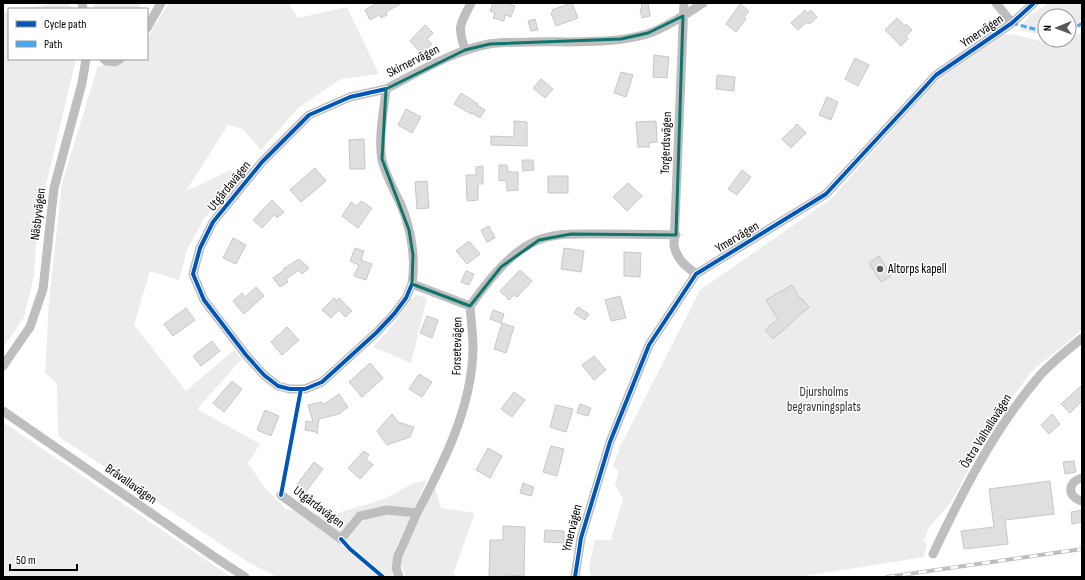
<svg xmlns="http://www.w3.org/2000/svg" width="1085" height="580" viewBox="0 0 1085 580" font-family="'Sofia Sans Condensed',sans-serif">
<rect width="100%" height="100%" fill="#fff"/>
<!-- green -->
<path fill="#ececec" d="M55 3H68L74 9H23Z
M93 3H141L138 9H94Z
M169 3H288L298 18 347 7 379 74 341 79 298 108 261 150 243 129 228 125 186 191 231 170 240 176 203 220 187 250 179 280 150 271 134 325 186 391 234 350 242 359 197 409 260 444 248 463 264 487 286 509 328 516 384 499 412 484 427 480 398 543 391 566 393 577H277L249 563 58 436 57 383 45 373 49 301 62 183 98 66H106L116 64 122 59H147V38Z
M1048 3H1082V26L1069 32V16H1045V36L1019 30 1028 17Z
M9 11V59H76L38 219 34 276 24 317 3 348V12Z
M1082 33V330L1031 372 997 418 951 502 930 526 923 541 927 543 924 557 799 577H591L589 567 595 540H611L623 499 615 485 619 471 613 466 620 447 700 290 831 199 934 83 1003 34 1017 35 1051 44 1062 40H1069V38Z
M417 295 427 298 411 363 373 347 394 324 412 298Z
M3 422 231 577H3Z
M435 488 441 508 475 513 453 574 459 577H405L401 563 410 538Z"/>
<!-- building -->
<path fill="#dfdfdf" stroke="#c7c7c7" d="M377 3H402L386 12 387 15 381 18 379 15 370 20 365 10Z
M493 3H506L515 6 511 17 505 15 504 21 493 18 495 13 490 11Z
M571 3H572L578 18 556 26 551 13 553 12 552 10Z
M641 3H648L650 16 642 18 640 9H642Z
M740 4 749 11 744 17 746 19 736 32 726 24Z
M805 10 808 13 811 10 817 17 810 24 807 22 798 30 791 23Z
M897 18 905 26 906 24 912 30 906 36 908 39 901 46 885 30Z
M535 19 538 30 531 31 528 21Z
M425 25 433 33 427 39 432 44 422 54 410 41Z
M654 55 669 57 667 78 653 77Z
M855 58 869 65 858 86 845 79Z
M621 72 633 75 626 97 614 93Z
M717 75 735 77 734 91 716 89Z
M541 79 553 89 545 98 533 88Z
M461 93 478 104 477 105 485 110 480 118 472 113 471 114 454 104Z
M827 97 838 102 831 120 819 115Z
M406 109 421 117 412 133 398 125Z
M514 121 527 122V146L491 145V136L514 137Z
M656 121 657 142 649 143V147H638L636 122Z
M797 124 806 133 791 148 782 139Z
M364 139 365 169H350L349 140Z
M522 160H533L534 170 523 171Z
M499 165H507L508 172H518V190L507 191 506 180 499 181Z
M483 166V184H478V200L467 201 466 175H476V167Z
M315 168 326 181 301 202 290 190Z
M742 170 751 177 737 195 728 189Z
M548 176H568V193H548Z
M427 181 429 208 417 209 415 182Z
M628 183 642 196 627 211 613 197Z
M272 200 284 212 277 218 274 215 262 228 253 220Z
M361 201 372 208 358 228 342 216 351 202 357 206Z
M489 226 495 238 487 242 481 230Z
M233 238 246 245 236 264 223 258Z
M469 241 480 254 467 264 456 251Z
M355 248 364 251 361 260 372 264 366 280 354 276 359 265 350 261Z
M564 248 584 251 581 272 561 269Z
M624 252 641 253 640 277 624 276Z
M879 256 891 276 881 282 869 263Z
M299 259 309 268 302 274 299 270 286 279 288 282 280 287 273 278 284 270 283 269Z
M520 270 532 281 517 297 514 295 509 300 500 291Z
M466 271 474 274 469 285 461 282Z
M792 285 800 299 801 298 809 307 773 339 765 330 778 319 766 300Z
M256 287 264 296 244 314 233 301 242 293 245 297Z
M620 296 626 318 611 321 605 300Z
M334 298 337 301 339 298 352 311 345 317 339 310 331 318 322 310Z
M578 307 589 314 585 320 574 313Z
M186 308 195 320 173 336 164 324Z
M493 310 504 314 501 323 490 319Z
M427 316 438 320 432 338 420 333Z
M502 323 514 327 506 353 494 349Z
M287 327 299 340 282 355 271 342Z
M212 341 220 351 201 366 193 356Z
M594 356 606 370 594 380 582 365Z
M370 363 383 378 362 397 349 382Z
M419 374 432 382 422 397 409 389Z
M232 381 242 389 224 412 213 403Z
M1082 385V401L1070 413 1061 404Z
M514 392 525 400 512 417 501 409Z
M339 394 348 407 339 414 319 419 317 434 316 432 305 430 306 421 313 422 308 405 322 402 323 405Z
M580 404 591 408 588 416 577 413Z
M556 405 573 409 566 432 550 427Z
M265 410 279 416 271 436 257 430Z
M392 414 398 422 414 427 410 437 387 445 377 431Z
M1052 414 1060 424 1049 434 1041 425Z
M551 446 564 449 557 476 543 472Z
M488 448 502 456 490 478 476 470Z
M364 451 369 455 366 459 373 465 360 479 348 468Z
M1074 461 1076 472 1065 474 1063 462Z
M314 462 323 469 305 493 296 486Z
M1050 481 1054 514 1005 520 1008 544 964 549 961 531 994 527 989 489Z
M523 483 534 487 531 496 520 493Z
M1082 510V522L1072 524 1071 512Z
M503 526 525 527 524 576 505 575V577H489L490 540H503Z
M545 530 564 531V543L544 542Z"/>
<g fill="none" stroke-linecap="round" stroke-linejoin="round">
<!-- minor -->
<path stroke="#bebebe" stroke-width="9" d="M82 3 83 9
M684 3 674 246C678 261 685 265 696 274
M996 3 1012 23
M147 28 161 3
M465 50C457 25 460 25 471 3
M104 59 106 61 115 62 120 59
M386 89 350 97 309 115 262 162 213 222 200 248 193 274 204 300 246 355 264 375 278 386 290 389H305L322 382 376 333 394 314 406 298 412 284
M470 306 412 284C416 258 411 229 401 205 394 190 386 176 382 160 378 138 384 111 386 89 419 72 452 51 489 44 502 42 516 42 529 42 568 41 609 45 647 34 664 29 688 13 703 3
M3 366 30 327 43 289 54 188 82 83 86 59
M3 411 213 556 245 577
M1082 478C1067 482 1067 497 1082 501
M281 495 341 539 360 516 387 510 417 513 398 556 396 568 399 577
M417 513C444 462 472 407 473 349 473 334 471 320 470 306 486 284 506 257 530 244 550 232 576 234 599 234 624 234 650 234 676 235
M933 554C962 493 993 431 1037 379 1048 365 1068 350 1082 338
M575 577 581 538 610 442 649 345 696 274 826 194 936 75 1012 23 1034 3"/>
<!-- rail casing -->
<g stroke="#bebebe" stroke-width="4">
<path id="rail" d="M887 577 1082 549"/>
</g>
<!-- rail -->
<use href="#rail" stroke="#fff" stroke-width="2.5" stroke-dasharray="8" stroke-linecap="butt"/>
<!-- quiet -->
<path stroke="#3fa9f5" stroke-width="3" stroke-dasharray="6 3" stroke-linecap="butt" d="M1012 23 1045 32
M1069 29 1082 24"/>
<!-- cycleway casing -->
<g stroke="#fff" stroke-width="6">
<path id="cycleway" d="M386 89 350 97 309 115 262 162 213 222 200 248 193 274 204 300 246 355 264 375 278 386 290 389H305L322 382 376 333 394 314 406 298 412 284
M281 495 301 389
M341 539 350 549 383 577
M575 577 581 538 610 442 649 345 696 274 826 194 936 75 1012 23 1034 3"/>
</g>
<!-- cycleway -->
<use href="#cycleway" stroke="#0057b8" stroke-width="4"/>
</g>
<!-- marked area -->
<path fill="none" stroke="#0f766e" stroke-width="3" stroke-linejoin="round" d="M683 16 676 235 571 234 539 240 501 267 470 306 412 284 413 255 409 230 382 159 386 89 465 50 490 44 621 39 648 33Z"/>
<!-- markers -->
<circle fill="#595959" stroke="#fff" stroke-width="1.5" cx="880" cy="269" r="4"/>
<g text-anchor="middle" dominant-baseline="central" stroke-width="3" stroke-linejoin="round" paint-order="stroke">
<!-- street labels -->
<g font-size="13" fill="#000" stroke="#fff">
<text transform="translate(982 31) rotate(-34)">Ymervägen</text>
<text transform="translate(413 61) rotate(-27)">Skirnervägen</text>
<text transform="translate(666 143) rotate(-88)">Torgerdsvägen</text>
<text transform="translate(229 186) rotate(-51)">Utgårdavägen</text>
<text transform="translate(38 214) rotate(-83)">Näsbyvägen</text>
<text transform="translate(737 237) rotate(-31)">Ymervägen</text>
<text transform="translate(457 346) rotate(-89)">Forsetevägen</text>
<text transform="translate(986 431) rotate(-58)">Östra Valhallavägen</text>
<text transform="translate(131 484) rotate(35)">Bråvallavägen</text>
<text transform="translate(319 507) rotate(37)">Utgårdavägen</text>
<text transform="translate(572 528) rotate(-76)">Ymervägen</text>
</g>
<!-- poi labels -->
<g font-size="13" fill="#000" stroke="#fff" text-anchor="start">
<text x="888" y="269">Altorps kapell</text>
</g>
<!-- park labels -->
<g font-size="13" fill="#333" stroke="#fff">
<text x="824" y="392">Djursholms<tspan x="824" dy="15">begravningsplats</tspan></text>
</g>
</g>
<!-- border -->
<rect width="1085" height="580" fill="none" stroke="#000000" stroke-width="8"/>
<!-- legend -->
<rect x="8" y="8" width="140" height="52" fill="#ffffff" stroke="#999999"/>
<rect x="16" y="21" width="20" height="6" fill="#0057b8" stroke="#999999"/>
<text x="44" y="28" font-size="12" fill="#000000">Cycle path</text>
<rect x="16" y="41" width="20" height="6" fill="#3fa9f5" stroke="#999999"/>
<text x="44" y="48" font-size="12" fill="#000000">Path</text>
<!-- north arrow -->
<g transform="translate(1057 28) rotate(269)"><circle r="19" fill="#ffffff" stroke="#999999"/>
<path d="M0-3L7 15L0 10L-7 15Z" fill="#595959"/>
<text y="-6" font-size="11" font-weight="bold" text-anchor="middle" fill="#000000">N</text>
</g>
<!-- scale -->
<path d="M10 564v6h67v-6" fill="none" stroke="#000000" stroke-width="2"/>
<text x="16" y="564" font-size="12" fill="#000000" stroke="#ffffff" stroke-width="3" paint-order="stroke">50 m</text>
</svg>
